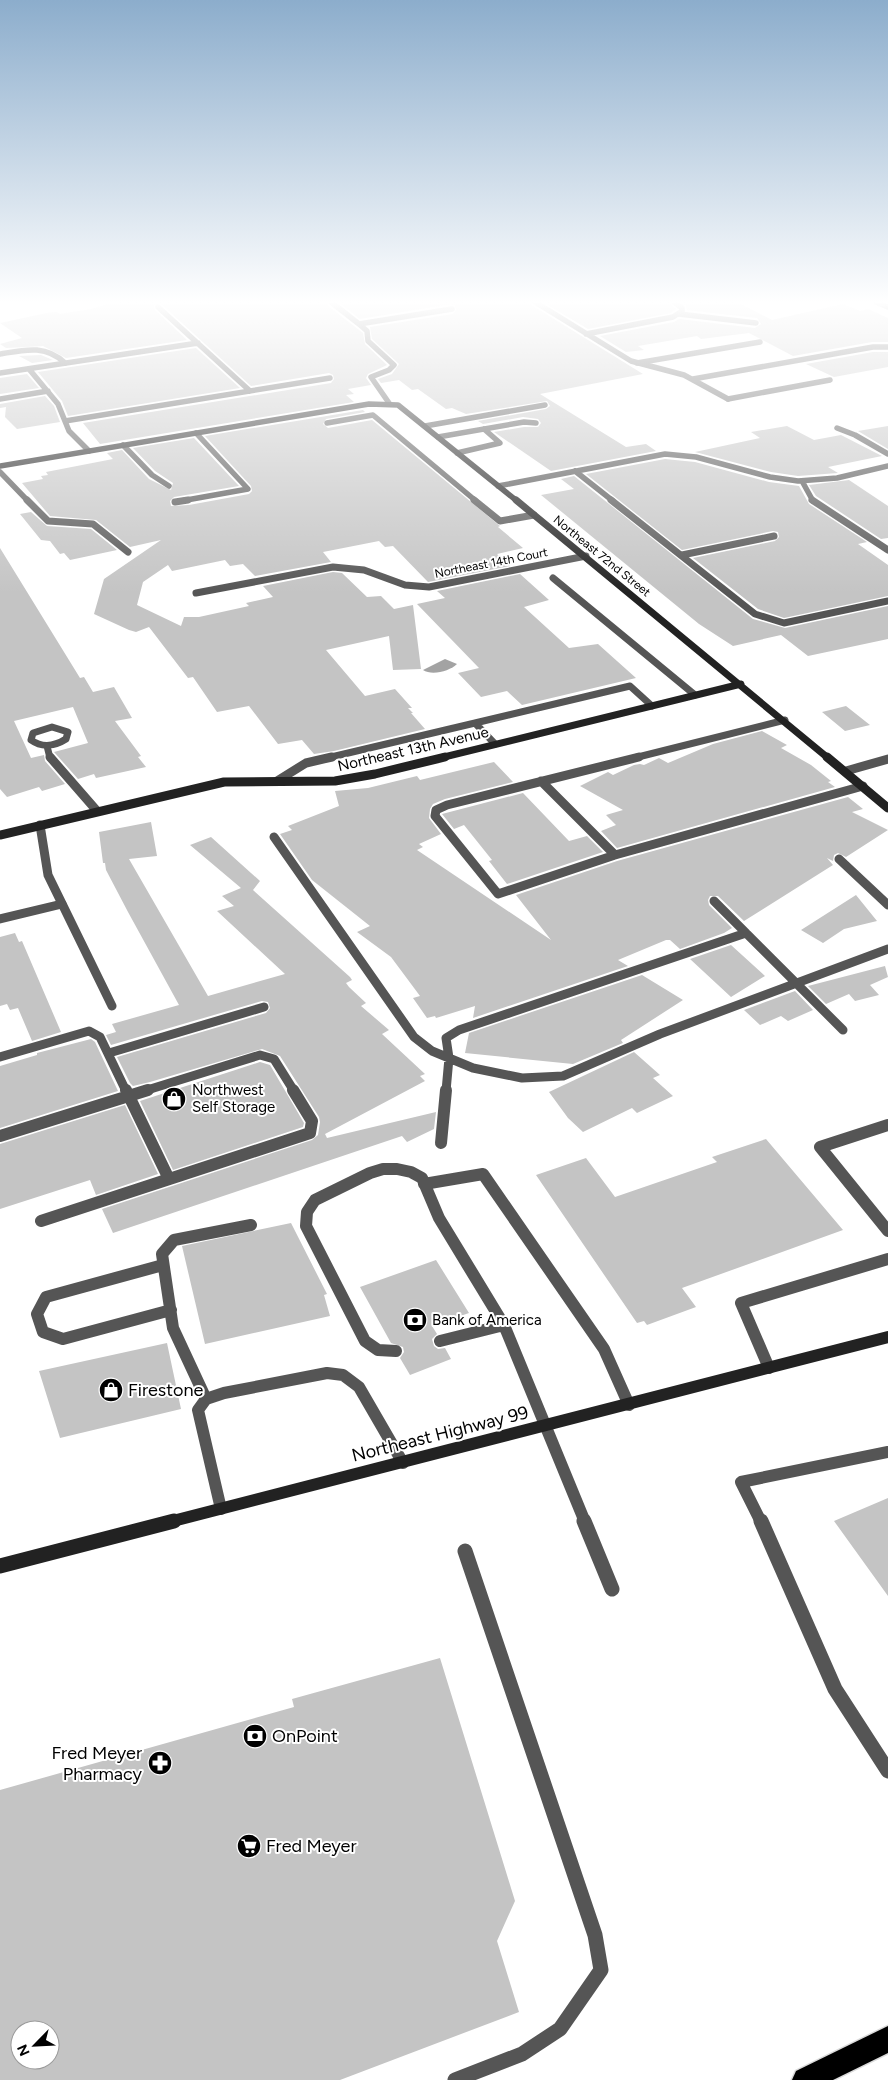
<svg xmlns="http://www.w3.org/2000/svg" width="888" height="2080" viewBox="0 0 888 2080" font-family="Figtree,sans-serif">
<rect width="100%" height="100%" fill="#fff"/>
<!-- water -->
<path fill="#a3a3a3" d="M445 659 457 664C450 671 432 676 423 670Z"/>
<!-- building -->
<path fill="#c4c4c4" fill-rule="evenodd" d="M114 302H326L328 306 363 333 365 344 387 365 368 374 366 378 371 385 348 389 354 394 346 395 354 402 100 444 83 423 331 383 334 379 333 375 329 373 251 386 159 302 154 306 155 310 187 340 66 358 43 346 6 348 0 344 22 338 0 323 47 313 56 312 60 314 91 309Z
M338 302H530L533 306 643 374 540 394 626 447 646 444 656 451 551 471 494 432 524 427H538L541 423 538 419 523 417 483 424 478 421 546 409 550 406 547 401 466 414 452 408 446 409 418 389 412 390 399 380 381 383 378 379 392 374 399 364 372 339 370 327 453 314 456 310 455 306 451 304 360 319Z
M543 302H669L676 309 671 313 588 329Z
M681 302H737L772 320 843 304 860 311 868 309 888 318V342H872L793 356 749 333 701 339 697 336 638 346 644 350 626 352 600 336 674 322 679 319 755 328 761 324 757 318 687 310 686 306Z
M196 348 240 388 68 416 62 401 38 372Z
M873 352H888V367L834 377 806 364Z
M41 355 53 360 32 363 19 356Z
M27 374 39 388 0 394V378Z
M45 396 54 406 60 422 17 429 5 417 6 407 0 408V404Z
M363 410 365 412 326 419 323 424 328 428 372 420 500 526 498 527 523 548 497 554 510 566 428 582 393 546 385 547 379 541 323 552 331 562 255 576 243 564 230 566 225 560 172 571 168 565 143 582 137 605 181 626 184 617H199L249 606 246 603 273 597 263 586 333 572 342 573 367 597 381 596 394 609 413 605 421 669 393 670 389 636 326 650 365 696 395 689 412 708H408L413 713H411L425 729 334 751 314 754 302 740 278 744 249 706 217 712 193 677 188 678 149 627 136 632 129 630 94 614 104 579 161 540 130 547 96 520 50 516 22 483 43 479 41 476 48 475 46 472 113 459 107 453 122 450 149 479 171 490 173 483 155 471 133 448 194 438 239 486 174 497 170 501 171 506 189 505 249 494 252 491 251 486 205 436Z
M787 426 814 440 841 435 882 456 828 467 838 473 798 476 771 472 695 452 760 438 751 432Z
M888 426V449L858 431Z
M665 459 695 462 769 482 799 486 809 504 867 542 858 544 888 565V596L784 618 758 609 693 558 775 541 779 537 778 532 773 531 682 550 586 474Z
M574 476 753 619 785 628 888 606V639L808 656 781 635 733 646 699 624 541 495 574 489 561 479Z
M849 480 888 506V538L881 539 816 496 809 485Z
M31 512 47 526 91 529 117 550 70 560 64 553 60 554 50 541 41 540 20 514Z
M0 548 80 678 84 677 93 692 114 687 132 718 115 721 141 756 138 757 146 767 96 778 94 774 78 779 54 752 88 743 73 707 14 721 31 758 44 755 45 761 65 784 42 791 39 787 7 797 0 789Z
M520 574 549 600 524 607 569 648 598 644 636 678 522 705 507 691 481 697 458 673 479 668 417 604 445 598 437 591Z
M846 706 870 725 845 731 822 712Z
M762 731 787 745 781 748 811 765 831 781 828 782 835 787 617 848 601 831 616 825 606 815 623 810 580 786 608 772 613 775 634 765 640 764 644 765 659 758 668 763 713 744Z
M494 762 513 782 445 799 433 804 430 809 429 818 441 834 419 844 423 847 417 850 551 940 516 895 617 861 848 797 863 809 852 812 888 830 846 857 838 853 834 855 833 861 827 858 833 865 744 921 718 896H710L708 900 709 905 732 928 724 933 680 949 670 940H666L618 960 628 966 473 1018 475 1006 436 1018 435 1016 427 1018 413 998 420 996 391 957 357 932 370 926 312 880 280 834 292 830 288 826 339 806 335 791 368 788 417 776 420 780Z
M523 793 569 841 587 836 603 852 507 884 489 861 492 860 464 825 454 829 442 814Z
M151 822 157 856 129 859 208 996 285 974 217 911 234 906 222 896 241 888 190 845 211 837 260 881 253 890 350 977 352 980 346 983 349 987 366 1003 361 1006 389 1030 382 1034 425 1074 420 1076 425 1081 325 1134 327 1138 436 1112 434 1129 407 1142 402 1136 113 1233 102 1209 312 1140 318 1135 320 1122 319 1117 280 1056 262 1049 150 1082 133 1086 130 1083 117 1057 266 1013 270 1008 268 1002 262 1001 111 1045 106 1035 116 1032 112 1024 179 1005 128 912 106 870 105 863H103L99 832Z
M856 895 877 921 844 929 823 943 801 930Z
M15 933 19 942 22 941 61 1032 32 1041 18 1008 10 1010 7 1004 0 1006V937Z
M731 945 765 976 731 997 690 959Z
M885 966 888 977 870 985 879 995 855 1001 849 994 826 1004 808 986Z
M642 975 683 1000 621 1040 623 1043 573 1064 465 1053 469 1033Z
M795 991 813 1010 788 1021 781 1016 760 1025 744 1010Z
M91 1039 95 1042 118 1091 0 1128V1066L37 1055V1053Z
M634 1052 660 1075 653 1078 673 1096 637 1113 632 1108 583 1132 568 1118 549 1092Z
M260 1062 270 1065 304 1123 303 1127 173 1170 140 1101Z
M125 1105 158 1174 96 1195 90 1180 0 1209V1144Z
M766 1139 843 1230 682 1288 696 1307 647 1325 644 1321 637 1323 536 1175 586 1158 615 1197 717 1162 712 1157Z
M291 1223 327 1294 324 1295 330 1316 205 1344 182 1246Z
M436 1260 469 1313 432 1326 437 1334 432 1339 434 1346 438 1349 445 1348 451 1359 410 1375 400 1358 404 1352 403 1347 391 1343 360 1287Z
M167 1343 181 1409 60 1438 39 1371Z
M888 1498V1596L834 1521Z
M440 1658 515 1901 497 1941 519 2012 340 2080H0V1790L294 1707 292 1699ZM20 2030H50V2060H20Z"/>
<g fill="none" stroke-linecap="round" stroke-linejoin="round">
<!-- highway casing -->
<g stroke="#dbdbdb" stroke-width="3">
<path id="highway" d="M888 2026V2053L833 2080H792L796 2071Z"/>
</g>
<!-- lane-far4 -->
<path stroke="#555" stroke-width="5.5" d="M679 314 756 323
M0 354C24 350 45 344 65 363
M637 363 760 342
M728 399 830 380
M327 423 373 415 476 501
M425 426 545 405
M438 437 524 422 536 423
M123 445 152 475 169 486
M457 453 500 443 484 429
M0 472 28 501
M181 501 248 489 196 433"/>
<!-- lane-far3 -->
<path stroke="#555" stroke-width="7" d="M27 500 48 521 93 524 128 552
M474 500 500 521 534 515
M175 502 188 500
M682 555 774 536
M553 578 695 695
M52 727 68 732 66 739C55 746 42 748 31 740L33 733Z
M495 744 475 723 630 686 652 706
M47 746 50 758
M327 758 475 723"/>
<!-- lane-far2 -->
<path stroke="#555" stroke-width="9" d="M50 757 97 811
M277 781 306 763 332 757
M0 919 62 904
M109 1053 264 1007
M0 1057 89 1031 100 1037 126 1091
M144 1091 260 1055 274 1059 294 1091"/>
<!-- lane-far1 -->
<path stroke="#555" stroke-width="12" d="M126 1090 169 1179
M888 1125 820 1147 888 1231
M0 1136 148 1090
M424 1184 483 1174 604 1349 629 1405
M41 1221 310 1133 312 1121 293 1090
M163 1265 46 1297 37 1314 43 1332 63 1339 171 1310
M440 1341 504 1325
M396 1351 378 1350 365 1341 306 1226 307 1212 315 1200 370 1173 383 1169H397L411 1172 422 1178 439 1218 504 1325 585 1522
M769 1368 741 1303 888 1259
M206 1399 173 1328 162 1254 174 1240 251 1225
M221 1509 198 1410 206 1399 224 1393 327 1373 343 1375 359 1387 403 1463
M761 1522 741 1482 888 1452"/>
<!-- lane -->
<path stroke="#555" stroke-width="15" d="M584 1521 612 1589
M761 1521 835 1689 888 1771
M455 2080 522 2054 560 2029 601 1970 595 1935 465 1551"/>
<!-- street-far3 -->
<path stroke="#555" stroke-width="5.5" d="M331 302 359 324 452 309
M535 302 631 361 684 375 728 399
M158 307 250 391
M359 324 367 331 368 341 394 365 389 370 371 377 389 403
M586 334 673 317 682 311V308L674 302
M29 369 58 404 69 431 89 451
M0 373 198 343
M693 379 873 347H888
M0 399 48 391
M65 421 330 378
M837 428 855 435 888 454
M575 471 613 501
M802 481 813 501
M498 486 665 454 696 457 770 477 798 481 837 478 888 466"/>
<!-- street-far2 -->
<path stroke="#555" stroke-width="7" d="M611 500 755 614 784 623 888 601
M812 500 888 550
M196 593 333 567 364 570 405 585 429 587 586 556
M634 758 785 720"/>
<!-- street-far1 -->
<path stroke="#555" stroke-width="9" d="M639 757 447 805 436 810 435 816 498 894 615 855 863 786
M846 771 888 759
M541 781 615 855
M40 825 48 875 112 1006
M274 837 414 1037 432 1051 473 1068 522 1078 563 1076 660 1034 888 949
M839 859 888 905
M714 901 843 1030
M446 1091 449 1058 446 1038 459 1030 746 933"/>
<!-- street -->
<path stroke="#555" stroke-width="12" d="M441 1143 446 1090"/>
<!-- secondary-far4 -->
<path stroke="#222" stroke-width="5.5" d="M876 302 888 307
M0 466 369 404 398 405 517 501"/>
<!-- secondary-far3 -->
<path stroke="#222" stroke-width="7" d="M516 500 828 758
M440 758 741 684"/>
<!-- secondary-far2 -->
<path stroke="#222" stroke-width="9" d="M827 757 888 808
M0 835 224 782 335 781 375 774 445 757"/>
<!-- secondary-far1 -->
<path stroke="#222" stroke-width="12" d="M169 1522 888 1337"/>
<!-- secondary -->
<path stroke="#222" stroke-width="15" d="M0 1566 174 1521"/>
<!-- highway -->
<use href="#highway" fill="#000" fill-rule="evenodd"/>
</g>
<!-- sky -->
<linearGradient id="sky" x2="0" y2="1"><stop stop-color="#8cadcc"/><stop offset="0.51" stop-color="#fff"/><stop offset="1" stop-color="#fff" stop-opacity="0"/></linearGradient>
<rect width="888" height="593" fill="url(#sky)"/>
<!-- icons -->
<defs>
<g id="shop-disc" transform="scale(1.25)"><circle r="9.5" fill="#000" stroke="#fff"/><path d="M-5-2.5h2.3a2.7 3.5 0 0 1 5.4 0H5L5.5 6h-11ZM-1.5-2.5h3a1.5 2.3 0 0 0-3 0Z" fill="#fff"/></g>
<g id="bank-disc" transform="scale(1.25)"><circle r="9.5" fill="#000" stroke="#fff"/><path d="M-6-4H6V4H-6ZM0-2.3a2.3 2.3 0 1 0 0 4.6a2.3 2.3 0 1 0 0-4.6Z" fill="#fff"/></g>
<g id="pharmacy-disc" transform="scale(1.25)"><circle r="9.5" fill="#000" stroke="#fff"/><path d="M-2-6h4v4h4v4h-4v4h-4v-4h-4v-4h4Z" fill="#fff"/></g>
<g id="supermarket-disc" transform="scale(1.25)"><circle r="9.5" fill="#000" stroke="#fff"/><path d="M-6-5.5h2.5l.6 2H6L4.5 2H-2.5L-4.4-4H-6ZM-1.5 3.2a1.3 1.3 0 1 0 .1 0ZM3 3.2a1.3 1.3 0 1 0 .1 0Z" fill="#fff"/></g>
</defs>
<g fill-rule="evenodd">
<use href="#shop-disc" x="174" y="1099"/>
<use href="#bank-disc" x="415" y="1320"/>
<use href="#shop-disc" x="111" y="1390"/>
<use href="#bank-disc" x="255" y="1736"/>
<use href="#pharmacy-disc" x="160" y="1763"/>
<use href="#supermarket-disc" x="249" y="1846"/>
</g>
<g text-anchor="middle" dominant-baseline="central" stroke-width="4" stroke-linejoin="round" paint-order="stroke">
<!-- far-street labels -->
<g font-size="12" fill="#000" stroke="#fff">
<text transform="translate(602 556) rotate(39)">Northeast 72nd Street</text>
<text transform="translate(491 563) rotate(-11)">Northeast 14th Court</text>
</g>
<!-- street labels -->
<g font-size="15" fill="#000" stroke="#fff">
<text transform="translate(413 749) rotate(-13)">Northeast 13th Avenue</text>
</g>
<!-- poi labels -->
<g font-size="15" fill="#000" stroke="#fff" text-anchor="start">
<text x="192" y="1090">Northwest<tspan x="192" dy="17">Self Storage</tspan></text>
<text x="432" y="1320">Bank of America</text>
</g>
<!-- near-poi labels -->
<g font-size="18" fill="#000" stroke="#fff" text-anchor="start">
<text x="128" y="1390">Firestone</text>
<text x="272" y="1736">OnPoint</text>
<text x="142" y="1753" text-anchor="end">Fred Meyer<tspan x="142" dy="21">Pharmacy</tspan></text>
<text x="266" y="1846">Fred Meyer</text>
</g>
<!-- near-street labels -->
<g font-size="18" fill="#000" stroke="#fff">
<text transform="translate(440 1434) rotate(-14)">Northeast Highway 99</text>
</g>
</g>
<!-- north arrow -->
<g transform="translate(35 2045) rotate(246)"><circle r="24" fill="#ffffff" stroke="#999999"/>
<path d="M0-4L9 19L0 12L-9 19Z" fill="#000000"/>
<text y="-8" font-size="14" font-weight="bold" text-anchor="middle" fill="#000000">N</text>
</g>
</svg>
